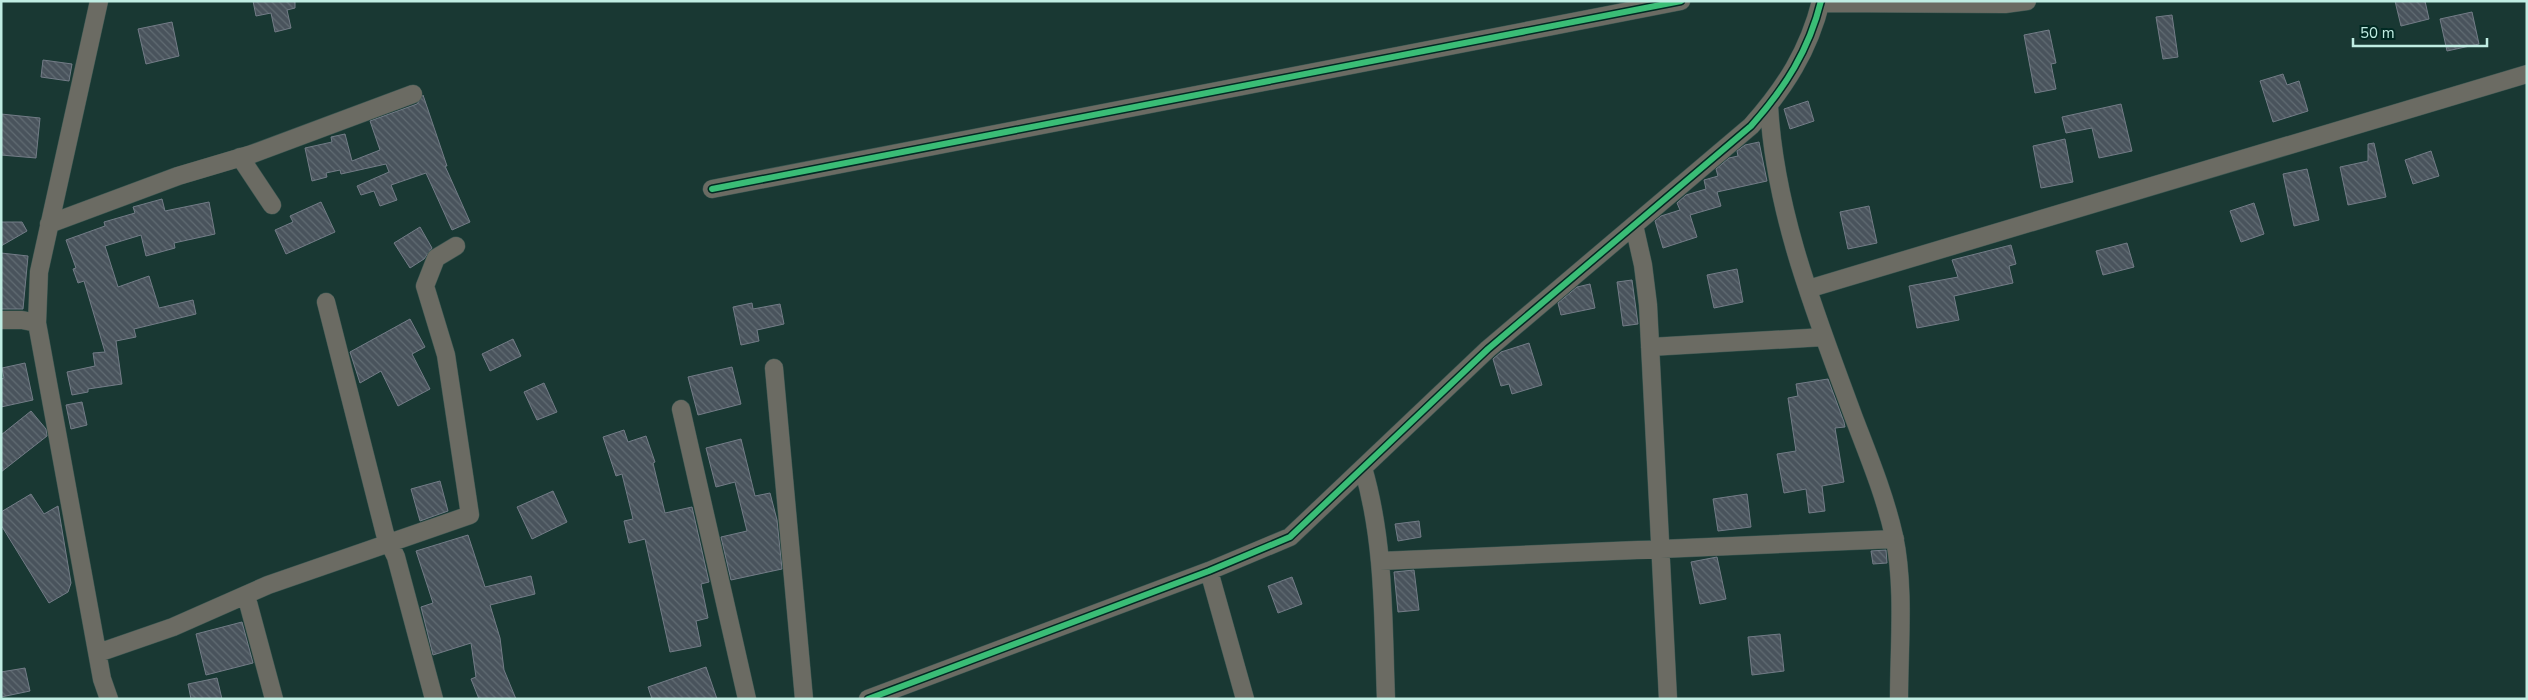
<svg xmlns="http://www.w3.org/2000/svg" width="2528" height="700" viewBox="0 0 2528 700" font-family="'Nunito Sans',sans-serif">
<defs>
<pattern id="building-back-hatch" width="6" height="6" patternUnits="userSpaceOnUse" patternTransform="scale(1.25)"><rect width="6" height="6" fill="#49535c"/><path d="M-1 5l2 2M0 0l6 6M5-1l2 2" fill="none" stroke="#616c73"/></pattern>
</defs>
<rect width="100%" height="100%" fill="#193833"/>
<!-- building -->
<path fill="url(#building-back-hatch)" stroke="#737c87" d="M253 1H295V8L287 10 291 28 275 32 271 13 256 16Z
M2395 1H2425L2429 19 2401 26Z
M2472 12 2479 44 2447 51 2440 19Z
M2172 15 2178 57 2163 59 2156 17Z
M172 22 179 56 146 64 138 29Z
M2049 30 2056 63 2051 64 2056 89 2035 93 2024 35Z
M43 60 72 64 69 81 41 77Z
M2283 74 2287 85 2299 81 2308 111 2273 122 2260 81Z
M423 95 447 166H445L470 222 452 230 426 173 391 185 397 200 380 206 374 191 361 195 357 186 389 172 386 164 341 174 340 170 326 173 327 177 312 181 305 148 332 142 331 137 345 134 352 161 380 150 370 121 417 104Z
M1808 101 1814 121 1790 129 1784 109Z
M2121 104 2132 151 2099 158 2092 128 2066 133 2062 117Z
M1 114 40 118 36 158 1 155Z
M2065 139 2073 182 2041 188 2033 146Z
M1759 142 1767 181 1717 192 1721 206 1690 215 1697 237 1663 248 1655 221 1661 216 1680 210 1677 203 1686 195 1706 189 1704 180 1718 176 1716 169 1729 158 1738 156 1737 151 1745 145Z
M2374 143 2386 197 2348 205 2340 167 2368 161V144Z
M2431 151 2439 176 2413 184 2405 160Z
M2307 169 2319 220 2294 226 2283 174Z
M162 199 165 211 209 202 215 234 174 243 175 248 146 256 141 235 105 246 118 287 149 276 159 308 193 300 196 314 134 329 136 337 116 341 122 384 88 389V392L72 395 67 372 95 366 93 353 105 352 84 281 78 283 73 269 76 268 66 240 105 226 104 222 135 213 133 207Z
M321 202 335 232 286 254 275 230 293 222 290 216Z
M2254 203 2264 234 2241 242 2230 211Z
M1869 206 1877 243 1848 249 1840 212Z
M1 222H22L27 231 1 246Z
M420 227 432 248 424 259 410 268 394 243Z
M2127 243 2134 267 2103 275 2096 251Z
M2011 245 2016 264 2009 266 2013 283 1954 296 1959 320 1917 328 1909 286 1958 277 1952 260Z
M1 253 28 256 23 309H1Z
M1737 269 1743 302 1714 308 1707 275Z
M1632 280 1638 324 1623 326 1617 282Z
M1590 284 1595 308 1561 315 1558 303 1577 287Z
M752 303 753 309 780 304 784 324 757 330 759 341 741 345 733 307Z
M410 319 425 347 412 354 430 389 398 406 381 371 360 383 350 352Z
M513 339 521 356 490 371 482 354Z
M1529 343 1542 385 1512 394 1509 384 1501 386 1493 359 1501 352Z
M25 363 33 400 1 407V379L4 378 2 368Z
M732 367 741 404 698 415 688 377Z
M1828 379 1844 422 1845 427 1835 428 1844 482 1822 486 1825 511 1809 513 1806 489 1784 493 1777 454 1796 451 1788 398 1798 396 1796 384Z
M544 383 557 412 537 420 524 392Z
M82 402 87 425 71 429 66 405Z
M31 411 46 429 47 436 1 472V435Z
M624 430 628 442 646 436 655 462 653 463 665 513 692 507 709 582 701 584 708 618 696 621 701 646 670 652 645 539 629 543 624 521 633 519 622 474 616 476 603 437Z
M741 439 755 496 770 493 777 520 782 569 731 580 721 537 747 531 735 482 716 487 706 448Z
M440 481 448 511 420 521 411 489Z
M553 491 567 522 532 539 517 507Z
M31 494 44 514 58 506 71 583 68 592 49 603 1 525V512Z
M1747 494 1751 527 1718 531 1713 499Z
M1419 521 1421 537 1398 541 1395 524Z
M468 535 485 587 531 576 535 594 490 605 500 638 504 670 516 699H479L471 679 476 677 471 643 433 655 421 607 433 603 416 551Z
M1886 550 1887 563 1873 564 1871 551Z
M1717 557 1726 599 1700 604 1691 562Z
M1414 570 1419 610 1398 612 1394 572Z
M1292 577 1302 604 1278 613 1268 586Z
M242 622 253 663 206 675 196 634Z
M1780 634 1784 671 1752 675 1748 637Z
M706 667 717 699H652L648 687Z
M25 668 30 691 1 697V672Z
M217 678 222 699H191L188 684Z"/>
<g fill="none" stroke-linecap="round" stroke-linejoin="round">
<!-- minor casing -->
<g stroke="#3a5651" stroke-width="19">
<path id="minor" d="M99 1 39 272 37 323 102 679 109 699
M1821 3 2005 4 2027 1
M1769 106C1775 215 1817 317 1854 418 1869 457 1885 496 1894 536 1905 587 1899 647 1899 699
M240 157 272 205
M712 189 1681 1
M49 224 178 176 252 154 413 94
M1634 225 1643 265 1648 305 1668 699
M1808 289 2527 74
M326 302 385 534 396 557 434 699
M1 320H22L37 323
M1650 347 1824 337
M774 368 804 699
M681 409 747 699
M1363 468C1385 542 1383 623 1386 699
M1380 561 1895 539
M1209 571 1245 699
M246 595 274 699
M98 653 173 627 268 585 470 515 446 355 425 286 436 258 456 246
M868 699 1209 571 1290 537 1488 349 1751 126C1785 88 1809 50 1821 1"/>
</g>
<!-- minor -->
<use href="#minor" stroke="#6b6b63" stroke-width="18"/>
<!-- cycleway casing -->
<g stroke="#002a23" stroke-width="9">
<path id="cycleway" d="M712 189 1681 1
M868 699 1209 571 1290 537 1488 349 1751 126C1785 88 1809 50 1821 1"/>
</g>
<!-- cycleway -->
<use href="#cycleway" stroke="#3abd76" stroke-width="6"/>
</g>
<!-- border -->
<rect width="2528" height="700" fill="none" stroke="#c0ede3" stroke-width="5"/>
<!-- scale -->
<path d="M2353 38v8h134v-8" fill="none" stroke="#c0ede3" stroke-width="2.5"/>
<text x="2360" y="38" font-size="15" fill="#c0ede3" stroke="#002a23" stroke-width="4" paint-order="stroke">50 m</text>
</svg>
